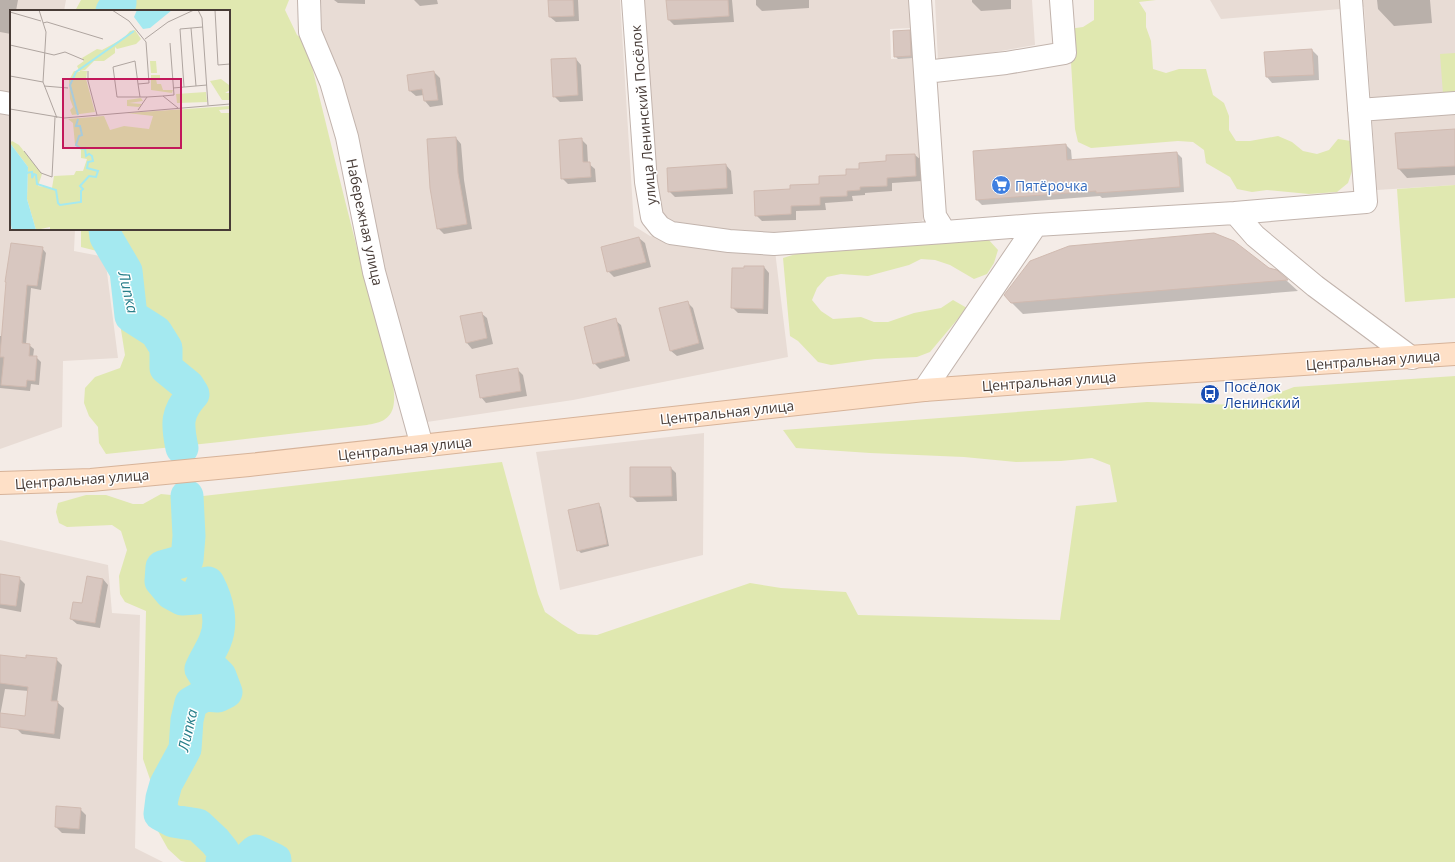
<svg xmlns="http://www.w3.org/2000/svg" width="1455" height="862" viewBox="0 0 1455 862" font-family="'Open Sans',sans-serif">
<rect width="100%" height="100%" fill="#f4ece7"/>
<!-- residential -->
<path fill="#e8dcd5" d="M0 0H66L64 11H11V97L0 95Z
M318 0H620L634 226 650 236 697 245 775 251 788 357 573 400 427 422 380 271 318 26Z
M644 0H910L911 28 890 29 891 59 913 58 914 80 921 89 927 209 922 221 772 234 703 229 670 221 658 210Z
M935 0H1032L1035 45 938 62Z
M1210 0H1455V185L1377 190 1364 7 1221 19Z
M0 112 11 114V229H75L74 251 105 257 118 358 63 361 62 427 0 449Z
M704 433 703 555 560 590 536 452Z
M0 540 108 565 112 613 140 615 135 848 163 862H0Z"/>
<!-- green -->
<path fill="#e0e8b0" d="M81 0H289L285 10 297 35 306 42C326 124 346 206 367 287 374 314 400 383 393 408 389 421 378 423 367 425L220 442 106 454 99 443 98 427 89 416 84 403 85 388 95 377 120 368 125 355 109 254 81 247V229H229V11H75Z
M1094 0H1156L1139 2 1146 13V27L1151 41 1153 69 1166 73 1179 69H1206L1213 95 1224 103 1229 116V130L1236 141H1250L1278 136 1292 142 1303 151 1317 154 1329 150 1338 139 1351 141 1358 153 1348 183 1337 192 1309 194 1267 190 1252 192 1237 189 1230 177 1206 163 1204 150 1193 142 1178 141 1091 148 1078 142 1075 129 1069 29 1083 27 1094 20Z
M1455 53V93L1443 94 1440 54Z
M1455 185V298L1405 302 1397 189Z
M988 239 998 250 994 263 987 274 974 279 950 265 935 260 921 259 909 265 868 276 841 274 827 277 817 288 812 300 821 311 833 319 861 317 874 322H888L914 313 941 308 953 300 967 308 930 352 917 357 875 359 831 365 818 362 798 341 790 336 783 258 799 253Z
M1455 376V862H186L181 861 168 849 149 815 152 785 143 759 146 611 125 602 120 594 119 576 127 550 121 531 112 525 67 527 59 523 56 512 58 503 86 495H106L133 504H143L161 494 171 495 194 512 203 511V496L502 462 538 594 545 612 562 624 578 634 597 635 750 583 781 588 846 592 858 615 1060 620 1076 506 1117 502 1110 465 1092 458 1061 461 1016 462 964 457 870 453 796 448 783 430 1147 402 1239 405 1258 401 1294 387Z"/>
<!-- shadow -->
<path fill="#0003" d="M0 0H18L16 11H11V34L0 32Z
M334 0H365V4L338 3Z
M414 0H437L438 4 420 6Z
M549 0H578L579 21 556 22 550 17Z
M667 0H732L734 22 674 25 669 20Z
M756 0H809V8L762 11 756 5Z
M972 0H1011V9L981 11 972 2Z
M1377 0H1430L1432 23 1394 26 1378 9Z
M909 31 912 33 913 58 898 59 895 56Z
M1312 50 1318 56 1319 80 1272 83 1267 77Z
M576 59 581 65 583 101 560 102 554 96Z
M434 72 440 78 443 105 430 107 425 101 424 95 416 96 410 91Z
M1455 130V175L1407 178 1399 169 1397 134Z
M456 138 461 144 464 180 472 229 444 234 438 228Z
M581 139 587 145 588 163 595 169 596 182 568 184 562 178Z
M1066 145 1071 150 1072 161 1177 153 1182 158 1184 192 1102 198 1100 196 982 205 977 200Z
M915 155 921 160 922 181 892 183V191L865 193V195L852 196 853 201 825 203 826 210 796 211V220L762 221 756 215 791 190 820 185 847 176 860 169Z
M726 165 731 171 733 194 675 197 669 191Z
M639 238 645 243 651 267 614 277 608 271Z
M42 248 46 253 41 290 31 288 26 344 29 345 34 349 33 357H36L41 362 39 385 31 384 30 391 0 388V336H3Z
M764 267 769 273 768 314 738 313 732 307 745 269Z
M1269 269 1276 271 1298 291 1023 314 1011 302Z
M687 302 693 308 704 349 677 356 671 351Z
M481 313 487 318 493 344 472 349 467 343Z
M615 320 621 325 630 361 600 369 594 363Z
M517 369 523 375 527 396 486 403 481 397Z
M671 468 676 473 677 501 637 502 631 496Z
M598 504 601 507 609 546 581 553 578 550Z
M0 576 19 578 25 584 21 612 0 608Z
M103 579 108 585 100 628 77 624 71 619Z
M0 656 27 659H56L62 665 57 702 64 708 60 739 22 734 17 729 25 717 29 691 5 689 0 716Z
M80 809 86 815 85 834 62 833 56 827Z"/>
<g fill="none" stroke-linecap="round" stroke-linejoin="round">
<!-- river -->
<path stroke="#a4e9f0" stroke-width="33" d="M112 11 120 3V0
M105 229 106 237 126 271 131 316 156 332 166 348V368L188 386 193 394C176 413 177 424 182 448
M187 496 189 536 187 560 162 567 161 581 171 593 182 599 196 598 202 585 208 583C217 600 223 622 215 641 211 651 205 659 201 669L206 677 214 670 220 676 226 692 218 696 205 695 191 703 187 720 185 749 166 784 162 798 160 814 173 821 198 825 215 841 223 851 222 862
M244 862 256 851 275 860V862"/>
</g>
<!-- building -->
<path fill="#d8c7c0" stroke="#d0bab0" d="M548 0H573L574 16 549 17Z
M666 0H728L729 16 668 20Z
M910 30 911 56 894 57 893 31Z
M1312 49 1314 75 1266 77 1264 52Z
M576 58 578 95 553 97 551 59Z
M434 71 438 100 424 101 422 89 409 91 407 75Z
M1455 129V166L1398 169 1395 133Z
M456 137 458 173 467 224 437 229 430 188 427 139Z
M582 138 583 162H590L591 177 561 179 559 140Z
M1066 144 1067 160 1177 152 1180 187 1096 193V191L976 200 973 151Z
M915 154 916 176 887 178V186L860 187V190L847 191V196L820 197V205L791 206V214L755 216 754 191 790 189V185L819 184V176L846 175V169H859V163L886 161V155Z
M726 164 727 188 668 192 667 168Z
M1214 233 1234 241 1269 268 1277 270 1288 280 1011 303 1004 295 1030 261 1069 246Z
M639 237 646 262 607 272 601 247Z
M11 243 43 247 37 286 27 285 22 343 30 344 29 356H37L35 381 27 380 26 387 1 385 4 357H0V355L6 282H5Z
M744 266H764L763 309 731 308 732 268H744Z
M688 301 699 343 670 351 659 308Z
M482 312 487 338 466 343 460 316Z
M616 318 625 356 593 364 584 327Z
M518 368 521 391 480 398 476 375Z
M630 467H671L672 496 630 497Z
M599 503 607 544 577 551 568 510Z
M0 574 20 577 16 606 0 604Z
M87 576 103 579 95 623 70 619 73 602 82 603Z
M0 655 26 658V655L57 658 51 701H58L54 734 0 727V713L25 716 28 687 0 683Z
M56 806 81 808 79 829 55 827Z"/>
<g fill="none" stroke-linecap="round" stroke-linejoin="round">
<!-- minor casing -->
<g stroke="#c2b4ad" stroke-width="24">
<path id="minor" d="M309 0 310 32 331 82 347 137 374 272 422 446
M633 0 646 182 652 217 660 227 671 233 729 241 774 244 945 232
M920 0 925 72
M0 102 11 104
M1359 110 1455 103
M1235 213 1366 202 1351 0
M1036 225 945 232 935 216 925 72 1006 63 1065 53 1061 0
M924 390 1036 225 1235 213 1255 236 1315 286 1412 358"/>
</g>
<!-- secondary casing -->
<g stroke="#d7b399" stroke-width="24">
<path id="secondary" d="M0 483 91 480 249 465 924 390 1135 375 1455 354"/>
</g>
<!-- minor -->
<use href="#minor" stroke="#fff" stroke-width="22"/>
<!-- secondary -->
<use href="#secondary" stroke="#fee0c7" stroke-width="22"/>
</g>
<!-- icons -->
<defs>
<g id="supermarket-disc" transform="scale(1)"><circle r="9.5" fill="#3f7fe0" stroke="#fff"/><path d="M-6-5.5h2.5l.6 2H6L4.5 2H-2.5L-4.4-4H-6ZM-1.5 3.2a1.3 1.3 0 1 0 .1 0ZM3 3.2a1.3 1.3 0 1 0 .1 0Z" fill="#fff"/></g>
<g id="bus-disc" transform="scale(1)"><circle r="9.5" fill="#1a4fb4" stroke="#fff"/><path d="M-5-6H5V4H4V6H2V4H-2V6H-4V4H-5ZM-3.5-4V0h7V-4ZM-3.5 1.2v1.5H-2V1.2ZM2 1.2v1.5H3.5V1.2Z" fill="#fff"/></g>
</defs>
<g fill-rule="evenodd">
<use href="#supermarket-disc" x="1001" y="185"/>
<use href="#bus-disc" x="1210" y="394"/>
</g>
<g text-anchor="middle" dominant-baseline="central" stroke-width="3" stroke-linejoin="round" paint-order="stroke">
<!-- street labels -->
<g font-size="14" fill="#473b36" stroke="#fff">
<text transform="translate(643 115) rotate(-95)">улица Ленинский Посёлок</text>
<text transform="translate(365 222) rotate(78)">Набережная улица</text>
<text transform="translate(1373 360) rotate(-4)">Центральная улица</text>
<text transform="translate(1049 381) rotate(-4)">Центральная улица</text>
<text transform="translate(727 412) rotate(-6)">Центральная улица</text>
<text transform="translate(405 448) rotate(-6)">Центральная улица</text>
<text transform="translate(82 479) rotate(-4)">Центральная улица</text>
</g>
<!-- shop labels -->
<g font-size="14" fill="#366cbe" stroke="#fff" text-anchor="start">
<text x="1015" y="185">Пятёрочка</text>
</g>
<!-- transit labels -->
<g font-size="14" fill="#164399" stroke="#fff" text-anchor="start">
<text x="1224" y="386">Посёлок<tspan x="1224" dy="16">Ленинский</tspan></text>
</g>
<!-- water labels -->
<g font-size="15" font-style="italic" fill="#287f8a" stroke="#fff">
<text transform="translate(129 292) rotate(77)">Липка</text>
<text transform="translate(187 730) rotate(-77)">Липка</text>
</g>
</g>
<!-- overview -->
<g transform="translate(10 10)">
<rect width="220" height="220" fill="#f4ece7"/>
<path d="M125 20 131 29 126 34 107 39 105 37V43L94 51H84L75 60 70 61H77L76 69 85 102 62 105 60 100 63 97 60 89 59 70 64 61 70 62 67 56 74 51 72 48 87 39 92 40 114 28 120 21ZM140 51H146L147 63H141ZM141 65H150V68L146 69 147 74H151L153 80H163L162 83 141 80ZM211 69 219 75 220 80 215 83H220V90H212L200 71ZM196 82 197 92 167 93 166 84ZM131 88 133 91 119 93 132 94 129 97 117 96V90ZM220 96V99L209 100 211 103H220V220H40V217L26 220 17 189 18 157 0 133 2 131 9 135 32 164 28 176 42 178 44 166 64 165 66 161H73L77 149 71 148V140L65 135 63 113 58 109 94 106 100 120 114 116 139 119 143 106 117 103Z" fill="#e0e8b0"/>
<path d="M127 0H162L140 18 133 19 124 7ZM0 133 18 157 17 189 26 220H2L1 215Z" fill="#a4e9f0"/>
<path fill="none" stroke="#a4e9f0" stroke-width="2" d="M68 105 60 75 66 62 124 21M16 163 22 162V168L24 164 26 165 27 174 46 180 48 193 50 195 71 192V181L73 179 70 176 79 166 86 167 88 161 77 158 78 152 83 151 82 146 79 144 76 146 75 138 72 139 66 135 69 126 72 125 70 116H66L68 109"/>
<path fill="none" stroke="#afa5a0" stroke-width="1" d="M29 0 36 22 33 72 47 108M102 0 119 11 136 32 139 73 128 74 130 87H137M188 0 192 8 198 95M205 0 208 55 220 54M0 2 31 11M33 13 37 12 93 29M181 18 186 76M135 29 158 12 184 0M0 35 44 45 55 42 74 50M78 61V71L87 105M0 66 33 72M128 74 125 51 103 57 107 87H130M34 76 58 78M174 77 170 19 193 17M163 78 197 75M153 86 164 85 160 33M0 99 54 108 220 94M128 100 137 87 153 86 168 98M14 141 31 163 42 167 45 107"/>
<path fill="#c2185b" fill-opacity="0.15" stroke="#c2185b" stroke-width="2" d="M53 69H171V138H53Z"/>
<rect width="220" height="220" fill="none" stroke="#473b36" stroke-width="2"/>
</g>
</svg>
